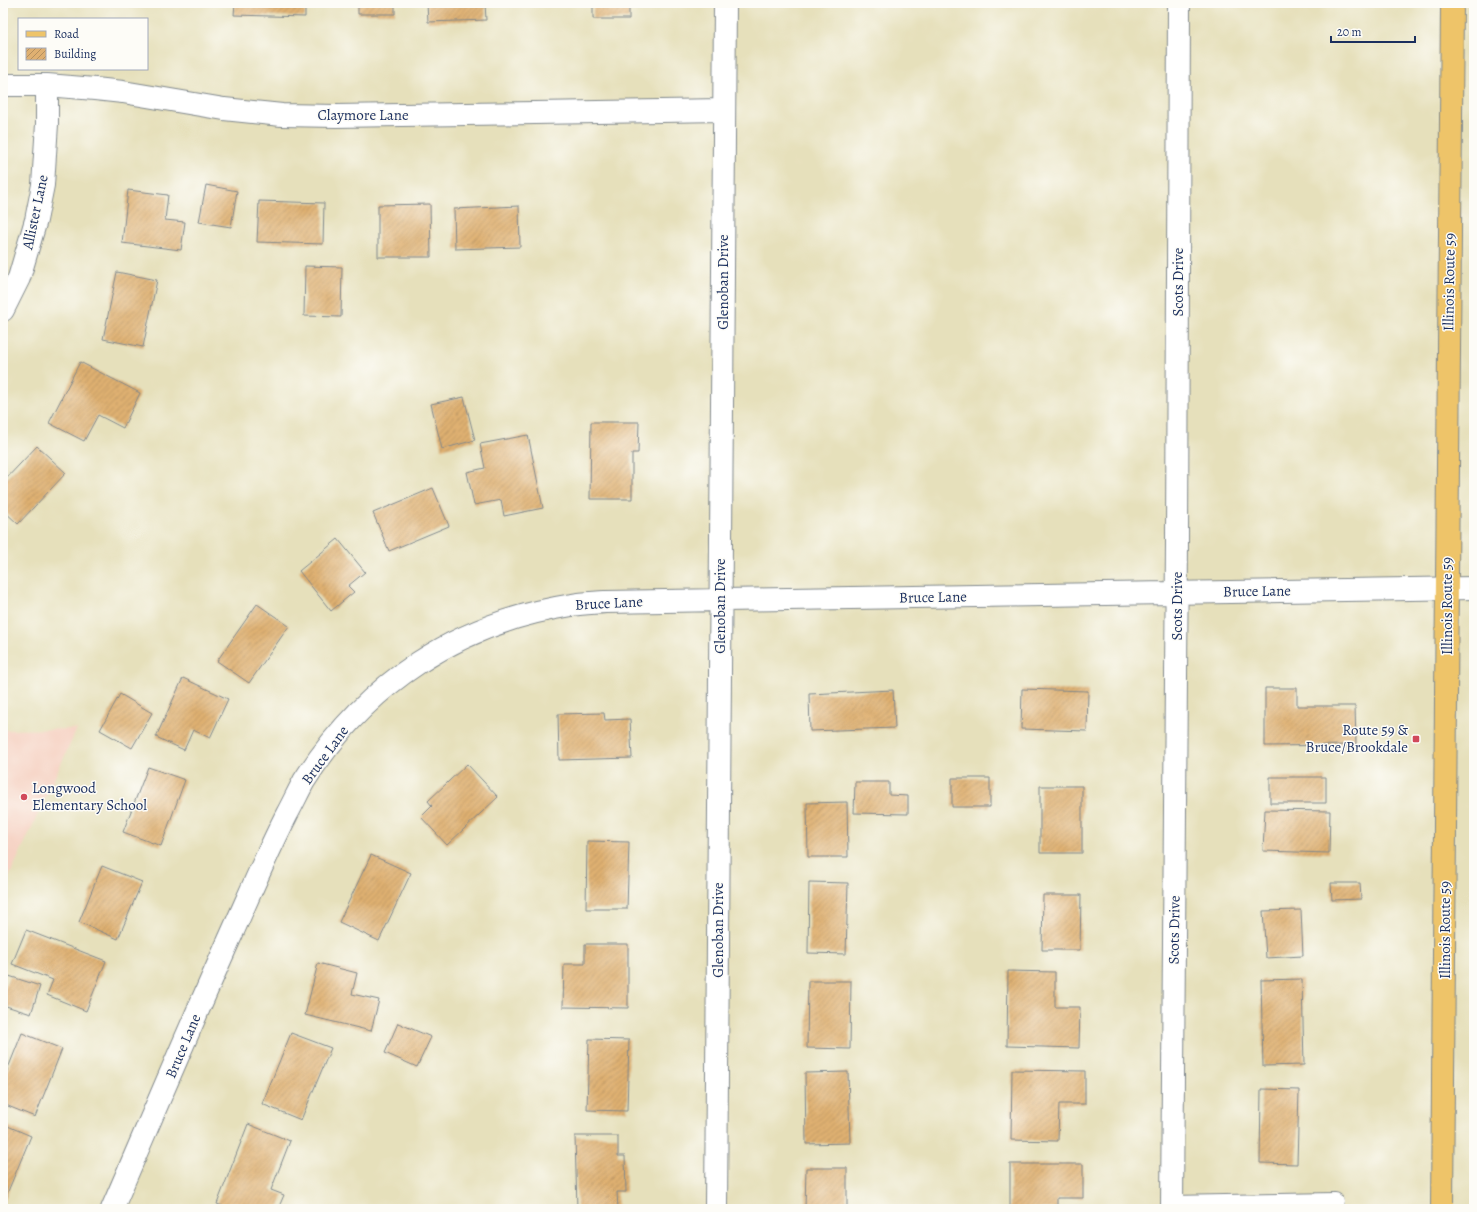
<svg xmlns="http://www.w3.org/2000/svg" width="1477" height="1212" viewBox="0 0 1477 1212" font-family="Alegreya,serif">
<defs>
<pattern id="building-hatch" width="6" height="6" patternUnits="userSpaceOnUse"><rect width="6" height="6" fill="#dfb071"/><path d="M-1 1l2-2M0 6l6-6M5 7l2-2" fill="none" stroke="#b49060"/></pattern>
</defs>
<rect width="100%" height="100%" fill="#fdfcf7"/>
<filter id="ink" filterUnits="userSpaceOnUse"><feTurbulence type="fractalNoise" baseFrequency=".025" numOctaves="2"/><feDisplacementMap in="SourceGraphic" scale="8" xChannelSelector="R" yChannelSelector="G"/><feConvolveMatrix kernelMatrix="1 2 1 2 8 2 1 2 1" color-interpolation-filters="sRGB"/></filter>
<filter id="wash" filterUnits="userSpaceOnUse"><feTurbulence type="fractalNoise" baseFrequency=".012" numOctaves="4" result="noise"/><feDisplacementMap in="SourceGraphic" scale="16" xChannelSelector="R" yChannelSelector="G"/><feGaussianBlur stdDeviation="0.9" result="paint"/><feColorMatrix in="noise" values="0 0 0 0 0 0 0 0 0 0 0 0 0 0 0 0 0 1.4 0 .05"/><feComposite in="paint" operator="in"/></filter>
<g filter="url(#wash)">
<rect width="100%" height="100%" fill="#e6e0bb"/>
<!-- built -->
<path fill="#f6d2c3" d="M77 729 15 864 3 891V730Z"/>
<g id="blocks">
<!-- building -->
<path fill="url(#building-hatch)" d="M235 3H305V17L234 15Z
M358 3H395V14H358Z
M427 3H485L486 20 428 22Z
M593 3H629V19H593Z
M206 185 237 191 231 227 199 222Z
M128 190 168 195 165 220 185 222 181 250 122 243Z
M259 201 324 203 323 244 257 242Z
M430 204 431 257H378V205Z
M519 206 520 247 455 249 454 209Z
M305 266 342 267 341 317 304 316Z
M117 272 157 280 143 347 103 339Z
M80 362 140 393 123 428 98 415 84 441 49 423Z
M464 397 475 440 442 449 431 404Z
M591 422H639L638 453H632V499H590Z
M528 435 543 508 504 516 501 500 474 505 467 472 485 468 480 444Z
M37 446 66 473 18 524 3 510V482Z
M433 488 449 526 389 551 373 513Z
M338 539 365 572 348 586 354 592 331 611 299 571Z
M257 604 289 626 249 683 217 661Z
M183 678 228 699 210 738 193 730 184 750 156 737Z
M1265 688H1297V706H1355L1356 745 1265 746Z
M1022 689 1088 691 1087 731 1021 729Z
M893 690 895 728 810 731 809 694Z
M120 694 152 713 132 748 100 730Z
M604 713 605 720 630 719 632 758 559 760 558 714Z
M467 764 498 797 447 845 421 817 432 806 428 801Z
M148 767 185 780 161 846 123 832Z
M1270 777H1326V803H1270Z
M952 778H990V807H952Z
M855 782H889V795L908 796V814L854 813Z
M1040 786H1082V853H1040Z
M847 802 848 857H808L807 803Z
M1265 810 1330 811 1329 853 1263 851Z
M587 841 629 842 627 909H586Z
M371 855 411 873 379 941 339 922Z
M102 866 142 882 118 939 79 922Z
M809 882 848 883 846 954 808 953Z
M1331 883H1360L1361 899 1332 900Z
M1043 895H1081L1080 950H1042Z
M1301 910 1303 956 1266 958 1263 911Z
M26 930 106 961 86 1011 47 995 53 980 12 964Z
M585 944H628V1008L563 1007 564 964H585Z
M318 963 357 973 352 994 379 1000 371 1031 305 1015Z
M1008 971 1055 972V1007H1080L1079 1048 1007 1046Z
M9 976 40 986 31 1014 3 1005V994Z
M1302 979 1304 1065 1263 1066 1261 980Z
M808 981H851L850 1049 807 1048Z
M398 1023 431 1037 417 1067 385 1053Z
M22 1033 62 1049 35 1117 3 1104V1081Z
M291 1033 331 1048 301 1120 262 1104Z
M589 1039 629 1040 627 1111 587 1110Z
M1012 1070 1085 1071V1104H1059L1058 1141 1011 1140Z
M848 1072 850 1143 806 1144 805 1073Z
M1261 1089 1299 1090 1297 1164 1260 1163Z
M3 1124 31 1136 4 1201 3 1200Z
M248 1124 290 1141 271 1190 284 1195 278 1209H230L217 1204Z
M575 1136H618V1156H625L626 1192H617L618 1209H577Z
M1010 1164H1083V1198H1057V1209H1010Z
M806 1168H847V1209H805Z"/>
</g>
</g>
<g filter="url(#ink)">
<use href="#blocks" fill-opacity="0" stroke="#80888c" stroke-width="1"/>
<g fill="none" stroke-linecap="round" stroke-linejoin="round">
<!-- lane casing -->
<g stroke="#80888c" stroke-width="18">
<path id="lane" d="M1172 1204 1335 1201"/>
</g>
<!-- street casing -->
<g stroke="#80888c" stroke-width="24">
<path id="street" d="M3 85H47L95 89 123 92 224 109 282 115 336 116 724 110
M3 310 19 278 36 220 43 185 47 124V85
M112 1209C151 1119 189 1029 229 940 248 898 266 855 287 814 293 803 298 792 304 781 366 683 457 623 572 605 583 603 594 603 605 602L1474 588
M716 1209 725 3
M1172 1209 1177 543 1179 3"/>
</g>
<!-- primary casing -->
<g stroke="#80888c" stroke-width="24">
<path id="primary" d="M1442 1209C1446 807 1447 405 1452 3"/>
</g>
<!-- lane -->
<use href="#lane" stroke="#fff" stroke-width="16"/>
<!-- street -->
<use href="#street" stroke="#fff" stroke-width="22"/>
<!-- primary -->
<use href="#primary" stroke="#eec469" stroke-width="22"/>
</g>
</g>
<!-- markers -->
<g fill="#d1495b" stroke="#fdfcf7" stroke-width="1.5">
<rect x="1412" y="735" width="8" height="8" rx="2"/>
<circle cx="24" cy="797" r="4"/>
</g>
<g text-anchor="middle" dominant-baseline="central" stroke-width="3" stroke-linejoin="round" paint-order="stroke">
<!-- street labels -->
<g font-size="15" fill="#1b2f5e" stroke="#fdfcf7">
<text x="363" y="115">Claymore Lane</text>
<text transform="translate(35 212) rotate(-78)">Allister Lane</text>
<text transform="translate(723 282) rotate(-90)">Glenoban Drive</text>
<text transform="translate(1178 282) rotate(-90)">Scots Drive</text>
<text transform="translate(1449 282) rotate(-89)">Illinois Route 59</text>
<text transform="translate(1257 591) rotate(-1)">Bruce Lane</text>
<text transform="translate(933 597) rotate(-1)">Bruce Lane</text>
<text transform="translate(609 603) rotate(-3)">Bruce Lane</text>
<text transform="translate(720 606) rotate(-90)">Glenoban Drive</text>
<text transform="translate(1177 606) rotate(-90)">Scots Drive</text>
<text transform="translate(1447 606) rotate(-90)">Illinois Route 59</text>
<text transform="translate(325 755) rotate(-54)">Bruce Lane</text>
<text transform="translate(718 930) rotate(-90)">Glenoban Drive</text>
<text transform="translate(1174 930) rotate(-89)">Scots Drive</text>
<text transform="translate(1445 930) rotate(-90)">Illinois Route 59</text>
<text transform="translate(183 1046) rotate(-67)">Bruce Lane</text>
</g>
<!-- poi labels -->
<g font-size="15" fill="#1b2f5e" stroke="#fdfcf7" text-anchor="end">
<text x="1408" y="730">Route 59 &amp;<tspan x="1408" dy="17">Bruce/Brookdale</tspan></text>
<text x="32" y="788" text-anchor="start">Longwood<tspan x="32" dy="17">Elementary School</tspan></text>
</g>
</g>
<!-- margin -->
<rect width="1477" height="1212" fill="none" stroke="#fdfcf7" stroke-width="16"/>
<!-- legend -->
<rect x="18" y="18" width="130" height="52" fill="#fdfcf7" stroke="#a3aaba"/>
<rect x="26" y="31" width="20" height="6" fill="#eec469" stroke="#a3aaba"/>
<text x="54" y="38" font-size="12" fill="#1b2f5e">Road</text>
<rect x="26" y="48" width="20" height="12" fill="url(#building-hatch)" stroke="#a3aaba"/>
<text x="54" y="58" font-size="12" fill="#1b2f5e">Building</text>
<!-- scale -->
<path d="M1331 36v6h84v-6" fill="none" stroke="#1b2f5e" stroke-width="2"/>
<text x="1337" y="36" font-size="12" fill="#1b2f5e" stroke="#fdfcf7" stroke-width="3" paint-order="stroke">20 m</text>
</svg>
